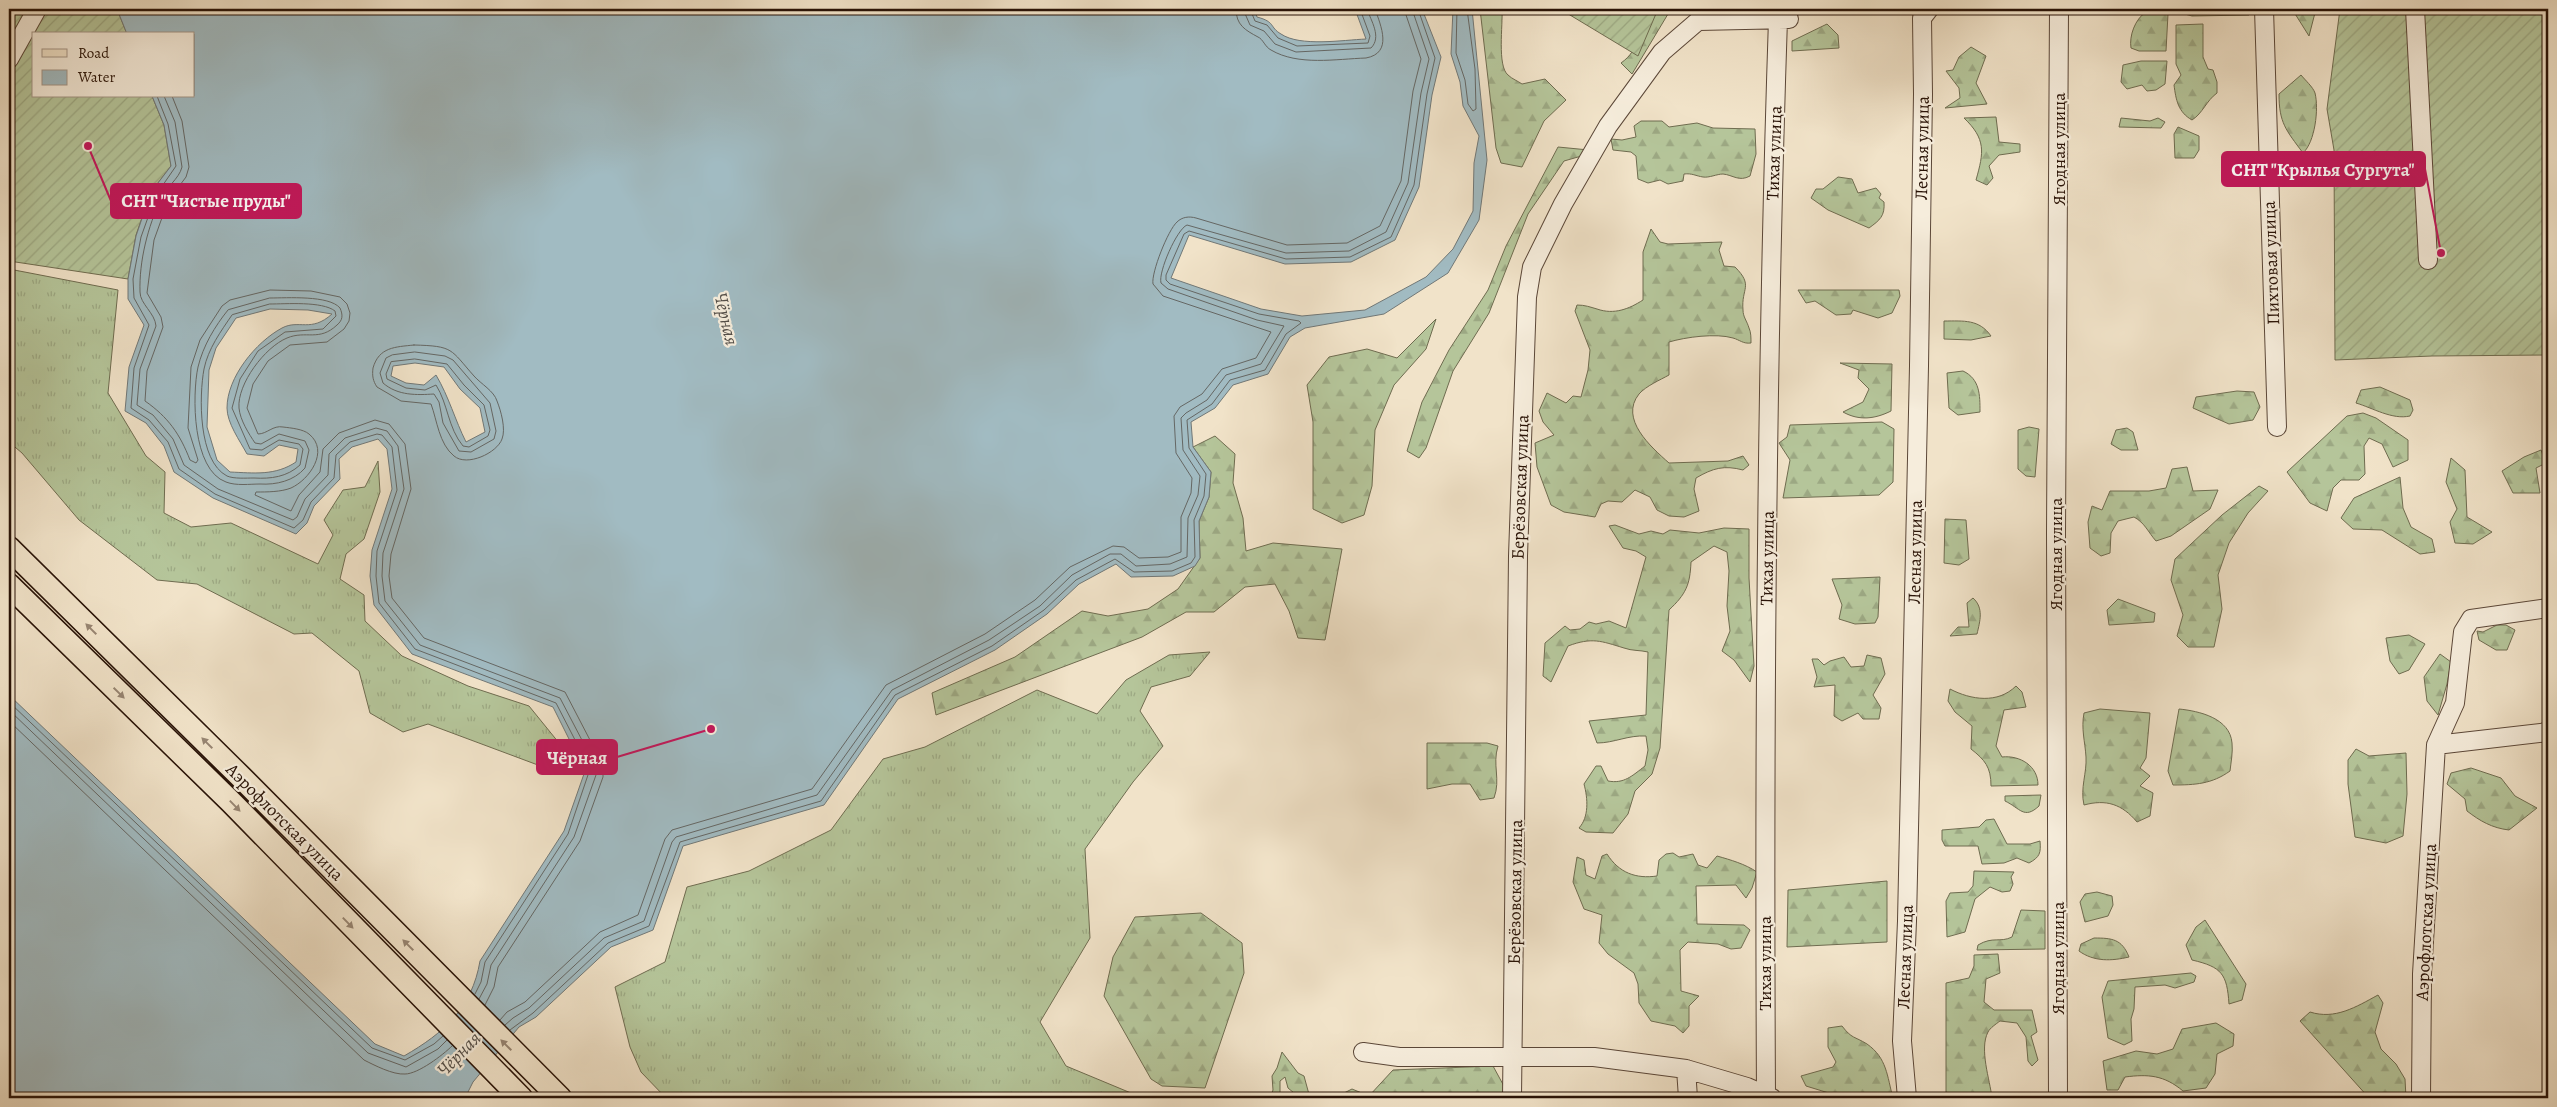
<svg xmlns="http://www.w3.org/2000/svg" width="2557" height="1107" viewBox="0 0 2557 1107" font-family="Alegreya,serif">
<defs>
<pattern id="grass-tufts" width="24" height="20" patternUnits="userSpaceOnUse" patternTransform="scale(1.25)"><rect width="24" height="20" fill="#b5c59a"/><path d="M3 7l-1-3M5 7V3M7 7l1-3M15 17l-1-3M17 17v-4M19 17l1-3" fill="none" stroke="#9ca883"/></pattern>
<pattern id="forest-firs" width="22" height="20" patternUnits="userSpaceOnUse" patternTransform="scale(1.25)"><rect width="22" height="20" fill="#b5c59a"/><path d="M5 1l3.5 6h-7zM16 11l3.5 6h-7z" fill="#9ca883"/></pattern>
<pattern id="garden-furrows" width="10" height="10" patternUnits="userSpaceOnUse" patternTransform="scale(1.25)"><rect width="10" height="10" fill="#b5c59a"/><path d="M-1 1l2-2M0 10L10 0M9 11l2-2" fill="none" stroke="#9ca883"/></pattern>
</defs>
<rect width="100%" height="100%" fill="#f1e3c9"/>
<filter id="stains"><feTurbulence type="fractalNoise" baseFrequency=".004" numOctaves="4"/><feColorMatrix values="0 0 0 0 .2 0 0 0 0 .09 0 0 0 0 .02 0 0 0 .5 -.17"/></filter>
<radialGradient id="worn" r=".72"><stop offset=".6" stop-color="#630" stop-opacity="0"/><stop offset="1" stop-color="#630" stop-opacity=".3"/></radialGradient>
<!-- grass -->
<path fill="url(#grass-tufts)" stroke="#6f6c50" d="M9 269 118 290 108 393 146 456 165 472 164 513 191 527 231 523 318 564 333 535 324 520 343 490 365 487 378 461 380 492 364 539 346 554 340 579 364 595 365 621 402 656 468 686 529 706 572 759 562 774 428 724 403 732 370 713 359 671 312 633 294 634 197 584 157 580 79 520 22 453 9 442Z
M1210 652 1190 676 1151 687 1140 711 1163 746 1133 782 1085 849 1090 938 1040 1022 1066 1066 1143 1098H666L641 1072 630 1047 615 987 665 962 687 887 749 871 831 830 883 759 925 747 1037 690 1097 714 1126 680 1169 655Z"/>
<!-- forest -->
<path fill="url(#forest-firs)" stroke="#6f6c50" d="M1480 9H1502C1503 25 1497 66 1508 75 1512 79 1518 81 1522 84L1545 79 1566 100 1544 121 1522 167 1501 163 1496 148Z
M1638 9H1671L1632 74 1621 63C1641 49 1638 31 1638 9Z
M2185 9H2249V15L2192 16 2181 13Z
M2292 9H2316L2309 36Z
M2146 12 2168 14 2166 51H2139L2131 48C2129 36 2135 19 2146 12Z
M1827 24 1838 35 1839 48 1792 51V41Z
M2203 24V57L2208 69 2213 70 2217 82V93C2206 101 2203 113 2192 120 2178 112 2176 100 2174 85L2181 75 2176 64V25Z
M1971 47 1986 56 1976 83 1987 104 1945 108 1960 98 1959 88 1946 71 1953 70 1959 57Z
M2141 61H2167L2165 84 2156 90 2147 91 2142 85 2127 89 2121 82 2123 65Z
M2301 75C2305 80 2313 87 2315 93 2319 109 2315 142 2303 153 2286 130 2279 123 2279 94Z
M1996 117 1999 142 2020 144V152L1999 155 1989 166 1993 178 1987 185 1976 180C1984 152 1986 139 1964 118Z
M2121 118 2150 121 2158 118 2165 122 2161 128 2119 127Z
M1641 121H1662L1669 127 1697 123 1713 128 1755 129 1756 154 1750 176C1739 182 1733 175 1723 174 1717 174 1709 178 1703 177 1696 176 1692 173 1684 174L1683 181 1668 184 1660 180 1648 183 1638 179 1636 156 1631 152 1613 150 1611 139 1622 140 1636 137 1634 126Z
M2178 127 2199 136V150L2194 158H2175L2174 134Z
M1558 147 1599 151 1564 161 1528 214 1489 313 1453 371 1426 448 1419 458 1407 451 1422 402 1449 350 1488 290 1506 246Z
M1838 177 1852 179 1858 193 1876 188 1881 194 1879 198 1884 202C1885 216 1880 220 1869 228L1828 210 1811 198 1816 189H1823Z
M1651 229 1660 242 1668 244 1722 242 1719 250 1724 266 1735 267C1754 286 1741 288 1743 310 1743 317 1747 321 1749 328 1751 332 1751 338 1751 343 1743 344 1740 340 1733 338 1716 333 1686 337 1669 342V375C1660 380 1646 386 1639 394 1619 419 1651 447 1669 463L1728 461 1743 456 1749 465 1743 470C1724 465 1713 468 1696 478L1694 489 1699 511 1684 517 1669 516 1657 510 1650 497 1635 490 1622 502 1608 501 1601 504 1595 517 1564 512 1551 505 1537 467 1535 443 1554 435 1543 422 1539 411 1547 393 1566 403 1573 396 1581 397 1588 370 1590 350 1575 311 1577 305C1585 305 1590 307 1597 309 1614 315 1629 309 1643 300V252Z
M1798 290H1899L1900 296 1892 313 1878 318 1853 310 1851 314 1836 315 1815 301 1806 303Z
M1436 319 1426 349 1394 385 1375 430 1372 486 1364 515 1342 523 1313 509V422L1307 385 1329 357 1367 349 1397 358Z
M1944 321C1964 321 1979 319 1991 336L1971 340 1944 339Z
M1840 363 1892 364 1891 411C1875 419 1859 421 1843 412L1863 402 1869 389 1858 378 1859 370Z
M1963 371C1980 379 1980 395 1980 412L1958 415 1949 408 1947 373Z
M2380 387 2410 400 2413 410 2410 416C2392 420 2373 408 2356 403L2361 390Z
M2237 391 2254 392 2260 407 2253 420 2229 424 2193 408 2196 397Z
M2363 413 2376 418 2408 440V460L2393 467 2382 444 2369 438 2364 446 2365 474 2359 480H2341L2333 488 2327 511 2310 503 2287 472 2347 416Z
M1882 422 1894 429 1893 482 1879 495 1783 498 1790 460 1779 443 1787 437 1790 425Z
M2029 427 2039 429 2035 477 2026 476 2018 469V430Z
M2127 428 2133 432 2138 450H2121L2111 444 2116 430Z
M1215 436 1235 454 1233 483 1243 518 1246 551 1273 543 1342 549 1325 640 1298 638 1289 611 1275 584 1245 587 1214 612H1186L1142 637 936 715 932 693 1015 657 1082 611 1108 616 1148 609 1178 589 1200 558 1199 521 1209 497 1211 472 1193 447Z
M2541 450 2546 463 2536 468 2540 493H2513L2502 471 2524 457Z
M2451 458 2465 470 2467 517 2492 532 2473 544 2455 543 2450 522 2457 509 2446 482Z
M2187 467 2193 491 2218 490 2210 509 2171 536 2156 541C2148 532 2145 523 2134 517L2118 521 2111 533 2110 553 2101 556 2090 548 2088 522 2092 506 2102 510 2110 491H2149L2166 488 2172 469Z
M2400 477 2403 508 2411 527 2432 539 2435 552 2420 554 2382 530 2353 529 2341 518 2354 498Z
M2259 486 2268 491 2248 513 2229 543 2218 575 2222 609 2214 647H2188L2177 636 2183 615 2171 580 2175 559 2222 515Z
M1945 519 1966 520 1969 559 1959 565 1944 563Z
M1615 525 1639 534 1651 531 1663 534 1670 530 1699 533 1724 528 1749 529V578L1754 666 1750 682 1734 660 1722 651 1730 631 1727 606 1729 571 1727 552 1714 546 1691 562C1690 585 1686 594 1669 610L1660 748 1652 774 1635 791 1628 814 1613 833 1586 832 1579 828C1589 817 1588 799 1584 784L1596 766H1601L1608 781C1624 784 1632 776 1645 766L1648 750 1646 736C1628 735 1614 743 1597 743L1589 721 1646 715 1648 652C1640 650 1632 651 1624 648 1601 641 1592 637 1568 646L1551 682 1543 676 1545 643 1565 626 1570 630 1580 629 1589 622 1596 624 1609 621 1626 628 1646 557 1636 551 1623 548 1609 526Z
M1880 577 1878 617 1875 623 1855 624 1839 619 1842 605 1832 579Z
M1973 598C1984 608 1980 621 1977 634L1950 636 1958 627H1969L1967 603Z
M2118 599 2155 613 2154 622 2109 625 2107 610Z
M2497 625H2506L2515 630 2507 650H2496L2479 640 2477 631 2483 632Z
M2409 635 2425 644 2409 670 2399 674 2390 661 2386 638Z
M2440 654 2451 662 2447 684 2438 715 2427 701 2424 677Z
M1867 655 1881 658 1885 674 1873 695 1881 708 1879 719H1863L1858 713 1842 721 1834 716 1835 685 1814 687 1817 677 1812 659H1818L1824 665 1830 661 1844 657 1851 667 1864 666Z
M2016 686 2022 692 2026 707 2004 710 1996 746 2002 757C2020 755 2038 766 2038 785L1991 786C1991 767 1985 760 1971 749L1972 726 1955 712 1948 701 1950 689C1971 700 1998 704 2016 686Z
M2100 709 2150 713 2146 758 2140 768 2150 776 2140 786 2153 793 2150 816 2137 822C2122 804 2106 799 2084 805 2080 788 2087 773 2086 757 2085 741 2081 729 2084 713Z
M2179 709C2199 711 2230 718 2232 743 2233 752 2231 762 2230 771 2212 784 2195 785 2173 785L2168 771Z
M1427 743H1487L1498 746C1492 765 1501 779 1494 798L1480 800 1470 784H1452L1427 789Z
M2356 749 2369 756 2406 753 2407 794 2403 836 2386 843 2355 837 2348 784V760Z
M2471 768 2501 778 2515 796 2537 808 2509 830C2492 828 2480 821 2467 811L2465 799 2447 784 2451 773Z
M2041 795 2039 806C2024 820 2020 808 2005 801V796Z
M1994 819 2007 844H2030L2040 841C2041 853 2040 857 2029 863L2017 858 2004 863 1982 864 1978 846H1945L1942 840V830L1979 827 1986 820Z
M1673 853 1679 857 1693 854 1698 865 1707 868 1717 856C1731 860 1745 864 1757 872L1752 888 1746 898 1736 885 1696 886 1697 924 1744 925 1750 930 1741 948 1731 949 1718 944 1688 942 1680 950 1681 991 1699 996 1689 1006V1026L1683 1033 1675 1026 1651 1021 1639 1003 1638 984 1634 973 1608 954 1599 943 1602 915 1584 909 1573 882 1577 857 1584 860 1586 875 1595 879 1602 856 1607 854C1619 873 1636 879 1657 876L1659 860 1666 854Z
M1974 871 2014 872 2011 877 2013 884 2010 891 2002 892 1990 887 1975 899 1965 932 1947 937 1946 901 1950 893 1968 892 1973 886Z
M1887 881V942L1787 947 1788 890Z
M2097 892 2112 896 2113 905 2108 916 2085 922 2080 902 2085 894Z
M2021 910 2045 911V949L1977 950 1978 945C1993 936 2000 943 2012 937Z
M1201 913 1242 943 1244 973 1205 1088 1162 1086 1151 1079 1104 996 1113 957 1135 917Z
M2205 920 2246 984 2242 1000 2229 1004C2227 974 2222 967 2192 960L2186 945 2196 927Z
M2094 938C2112 938 2122 939 2129 957 2112 961 2094 962 2079 951L2081 944Z
M1998 954 2000 973 1986 979 1984 1002 1994 1010H2032L2037 1032 2031 1036 2038 1060 2032 1066 2028 1061 2026 1037 2017 1023 2000 1021C1996 1024 1990 1028 1988 1032 1979 1049 1990 1080 1992 1098H1946V983L1969 978 1974 966V955Z
M2191 973 2196 976 2194 982 2175 988 2165 985 2135 987 2134 1009 2131 1019 2132 1041 2124 1045 2108 1038 2102 997 2108 981Z
M2378 995 2383 1003 2375 1032 2381 1049 2396 1064 2405 1079 2406 1098H2369L2300 1021 2310 1012C2335 1020 2356 1007 2378 995Z
M2216 1023 2234 1034 2233 1046 2217 1054 2215 1074 2206 1088 2183 1091C2164 1075 2148 1074 2125 1077L2118 1090H2107L2103 1061 2136 1051 2157 1054 2173 1049 2182 1029Z
M1842 1026C1852 1039 1854 1036 1867 1044 1887 1058 1887 1076 1893 1098H1845L1806 1086 1801 1076 1833 1067 1836 1062 1828 1047V1028Z
M1282 1052 1298 1073 1304 1076 1310 1098H1300L1288 1088 1285 1077 1280 1081V1098H1270L1273 1090 1272 1076 1277 1068Z
M1493 1066 1505 1088V1098H1322V1094L1338 1096 1352 1089 1369 1096 1393 1070Z"/>
<!-- garden -->
<path fill="url(#garden-furrows)" stroke="#6f6c50" d="M9 9H117L127 34H34V96H152L164 125 171 166 151 192 136 235 128 279 9 261Z
M1560 9H1658L1638 56Z
M2340 9H2548V355L2432 356 2335 360 2334 150 2327 109Z"/>
<!-- water -->
<path fill="#a1bbc2" stroke="#717877" fill-rule="evenodd" d="M117 9H1254L1257 17C1276 22 1269 27 1281 34 1300 47 1343 40 1366 39L1355 9H1422L1441 57 1432 95 1419 187 1395 240 1351 262 1285 264 1189 235 1171 278 1261 309 1302 316 1365 310 1426 277 1453 249 1473 211 1474 163 1479 136 1463 106 1460 82 1451 54 1453 9H1472L1487 160 1479 220 1448 273 1384 314 1305 328 1290 337 1268 374 1233 385 1215 408 1191 422 1193 447 1211 472 1209 497 1199 521 1200 558 1195 566 1173 576 1131 577 1116 564 1079 584 1047 614 995 650 898 699 824 805 683 846 653 930 611 947 536 1017 519 1027 473 1082 465 1098H9V695L375 1044 404 1056C444 1033 472 1008 480 961L564 831 585 771 553 707 412 654 374 605 370 576 372 550 392 489 387 449 378 439 352 447 339 459 340 479 314 506 307 523 296 534 213 498 174 472 164 446 146 423 125 411 129 367 144 325 128 299V279L136 236 151 192 171 166 164 125 152 96H194V34H127ZM270 309 308 310 332 314C311 333 299 319 282 328 256 342 227 377 227 408 227 423 240 441 247 454L264 456 279 445 298 449 296 462C275 476 254 473 230 472L217 460 207 427 209 370 216 348 236 318ZM415 363 444 367 460 389 480 408 485 432 466 442C455 420 449 397 436 375L424 385 406 383 391 376 393 366Z"/>
<g fill="none" stroke-linecap="round" stroke-linejoin="round">
<!-- shore -->
<path stroke="#656764" stroke-width="1" d="M1236 9C1236 25 1245 30 1258 37 1263 39 1265 47 1271 50 1298 66 1336 59 1366 58 1393 53 1381 26 1375 9
M1243 9 1250 25 1264 31 1275 44 1296 52 1371 48C1382 37 1371 21 1367 9
M1250 9 1255 21 1267 25 1278 38 1297 46 1368 43 1370 36 1360 9
M1457 9 1456 53 1465 80 1468 104 1473 111 1476 109 1475 69 1467 9
M157 96 168 124 176 166 156 195 141 237 133 279 134 298 149 325 134 368 131 408 149 420 168 442 179 469 215 494 294 528 303 520 311 502 334 478 336 455 350 442 377 434 382 435 392 447 397 490 377 551 376 576 379 603 415 649 556 703 590 769 568 834 485 962 481 982 475 994
M164 96 175 122 182 167C179 179 166 187 161 199 148 226 139 261 140 292 140 304 155 313 156 326L140 369 137 405 153 415 173 439 184 465 218 489 293 520 297 517 305 499 328 475 329 454 345 438 376 428 387 431 398 446 404 489 383 553 382 576 385 601 420 645 560 698 596 767V775L574 837 491 965 487 984 479 999
M172 96 182 121 189 167 186 177 168 201 154 240 147 293 161 317 163 327 147 371 145 401C168 417 180 434 190 460L196 463 198 460 188 428 191 367 200 340 222 306 230 300 270 290 311 291 340 297 347 304 350 313 349 321 344 329 327 342 290 345 268 361 253 384 247 408 258 434C267 434 273 425 283 427 291 428 303 429 309 434 330 451 309 480 291 488 281 492 267 492 256 492L255 495 291 511 299 495 320 472 323 449 339 433 375 420 389 424 405 444 411 489 391 554 389 576 392 598 424 638 565 692 603 765V777L580 841 498 967 494 987 485 1005
M270 298C287 298 329 295 340 308 343 315 343 320 337 325 319 342 306 330 287 338 265 347 237 384 239 408 240 420 249 434 255 443L261 444 279 434 305 441 309 450 305 468C294 481 276 485 260 484 250 484 236 486 226 482 192 470 192 395 198 367 203 346 215 326 228 310Z
M270 304C286 304 322 301 335 311L336 316 323 329 285 332 258 351 240 379 232 408 250 449 262 450 279 440 299 444 303 449 300 465C287 477 271 479 254 478 246 478 234 479 227 476 198 461 199 396 204 369 208 349 221 331 232 315Z
M414 345C454 346 450 349 474 376 481 384 494 391 497 401 501 411 506 429 502 439 497 453 467 467 454 456 439 444 437 420 431 404L401 401 377 387C373 381 372 376 373 368 379 347 395 347 414 345Z
M415 352 445 356 453 360 490 403 496 431 494 439 471 452 459 451 443 423 439 402 434 394C417 395 398 396 383 383L380 373 386 358 392 355Z
M415 359 447 364 464 385 484 405 490 430 488 436 469 447 463 446C448 428 448 404 436 385L425 390 406 388 387 379 386 374 391 362Z
M9 702 372 1048 405 1060 434 1044 443 1036
M9 710 368 1053 406 1067 438 1049 447 1040
M9 721 364 1060C374 1065 393 1075 405 1074 418 1074 443 1055 452 1046
M500 1020 507 1012 525 1002 600 932 638 915 665 839 672 830 812 789 886 685 985 634 1035 600 1070 567 1113 546 1124 547 1139 558 1168 557 1181 552V517L1191 493 1192 478 1176 453 1174 416 1180 407 1202 394 1222 369 1256 358 1271 332 1163 296 1153 284C1151 273 1168 230 1177 222 1182 217 1189 216 1196 218L1287 245 1347 243 1380 226 1401 181 1413 91 1421 59 1404 9
M505 1025 513 1018 529 1008 604 938 644 921 672 842 676 837 817 795 892 690 989 640 1040 606 1072 575 1110 554H1121L1136 566 1170 564 1187 557 1188 518 1198 495 1200 476 1183 450 1181 418 1186 413 1207 400 1226 375 1261 364 1284 326 1257 320 1168 289 1161 283C1158 272 1177 229 1187 225L1286 253 1349 251 1386 232 1408 183 1421 93 1429 59 1412 9
M510 1030 533 1013 608 943 649 926 680 842 821 801 895 695 992 646 1044 610 1076 580 1115 559 1134 572 1172 571 1191 563 1195 557 1194 520 1204 496 1206 474 1189 448 1187 420 1212 404 1230 380 1265 370 1286 334 1301 323 1299 321 1259 314 1170 284 1166 280V275L1184 234 1189 231 1286 259 1350 257 1391 237 1414 185 1427 94 1435 58 1418 9"/>
<!-- minor casing -->
<g stroke="#5b4738" stroke-width="20">
<path id="minor" d="M2264 9 2277 427
M2415 9 2428 260
M9 59 37 9
M2436 745 2548 732
M1363 1052 1399 1057H1594L1686 1069 1747 1087 1772 1098
M1686 1069 1688 1098
M1766 1096C1764 737 1766 378 1778 19
M1512 1098 1518 556 1527 297 1532 267 1563 204 1608 126 1662 52 1698 21 1789 19
M1907 1098 1902 1041 1907 921 1919 366 1923 94 1922 18 1929 9
M2058 1098 2056 533 2059 9
M2421 1098 2422 974 2436 745 2455 703 2463 632 2471 619 2548 608"/>
</g>
<!-- major casing -->
<g stroke="#291307" stroke-width="25">
<path id="major" d="M9 548 240 776 560 1098
M9 585 231 802 521 1098"/>
</g>
<!-- minor -->
<use href="#minor" stroke="#f6eddc" stroke-width="18"/>
<!-- major -->
<use href="#major" stroke="#f1e3c9" stroke-width="22"/>
</g>
<!-- one-way arrows -->
<defs><path id="oneway-solid" d="M-6-.8H1V-3.2L6.5 0L1 3.2V.8H-6Z" transform="scale(1.25)"/></defs>
<g fill="#978572">
<use href="#oneway-solid" transform="translate(91 629) rotate(-135)"/>
<use href="#oneway-solid" transform="translate(119 693) rotate(44)"/>
<use href="#oneway-solid" transform="translate(207 743) rotate(-135)"/>
<use href="#oneway-solid" transform="translate(235 806) rotate(46)"/>
<use href="#oneway-solid" transform="translate(348 923) rotate(46)"/>
<use href="#oneway-solid" transform="translate(408 945) rotate(-135)"/>
<use href="#oneway-solid" transform="translate(506 1045) rotate(-135)"/>
</g>
<g text-anchor="middle" dominant-baseline="central" stroke-width="4.5" stroke-linejoin="round" paint-order="stroke">
<!-- street labels -->
<g font-size="18" fill="#291307" stroke="#f6eddc">
<text transform="translate(1922 148) rotate(-89)">Лесная улица</text>
<text transform="translate(2059 149) rotate(-90)">Ягодная улица</text>
<text transform="translate(1774 153) rotate(-88)">Тихая улица</text>
<text transform="translate(2271 263) rotate(-92)">Пихтовая улица</text>
<text transform="translate(1520 487) rotate(-88)">Берёзовская улица</text>
<text transform="translate(1915 552) rotate(-89)">Лесная улица</text>
<text transform="translate(2056 554) rotate(-90)">Ягодная улица</text>
<text transform="translate(1767 558) rotate(-89)">Тихая улица</text>
<text transform="translate(285 822) rotate(45)">Аэрофлотская улица</text>
<text transform="translate(1515 892) rotate(-89)">Берёзовская улица</text>
<text transform="translate(2426 922) rotate(-87)">Аэрофлотская улица</text>
<text transform="translate(1905 957) rotate(-88)">Лесная улица</text>
<text transform="translate(2058 958) rotate(-90)">Ягодная улица</text>
<text transform="translate(1765 963) rotate(-90)">Тихая улица</text>
</g>
<!-- water labels -->
<g font-size="19" font-style="italic" fill="#534e48" stroke="#f6eddc">
<text transform="translate(726 319) rotate(77)">Чёрная</text>
<text transform="translate(459 1054) rotate(-46)">Чёрная</text>
</g>
</g>
<!-- callouts -->
<path fill="none" stroke="#c2185b" stroke-width="2" d="M2441 253L2425 169M88 146L111 201M711 729L617 757"/>
<g fill="#c2185b" stroke="#f6eddc" stroke-width="2">
<circle cx="2441" cy="253" r="5"/>
<circle cx="88" cy="146" r="5"/>
<circle cx="711" cy="729" r="5"/>
</g>
<g fill="#c2185b" stroke="#c2185b" stroke-width="2">
<rect x="2222" y="152" width="203" height="34" rx="5"/>
<rect x="111" y="184" width="190" height="34" rx="5"/>
<rect x="537" y="740" width="80" height="34" rx="5"/>
</g>
<g font-size="19" text-anchor="middle" font-weight="bold" fill="#fff">
<text x="2323" y="176">CНТ "Крылья Сургута"</text>
<text x="206" y="207">СНТ "Чистые пруды"</text>
<text x="577" y="764">Чёрная</text>
</g>
<!-- margin -->
<rect width="2557" height="1107" fill="none" stroke="#f1e3c9" stroke-width="30"/>
<rect x="10" y="10" width="2537" height="1087" fill="none" stroke="#291307" stroke-width="2.5"/>
<rect x="15" y="15" width="2527" height="1077" fill="none" stroke="#291307"/>
<!-- legend -->
<rect x="32" y="32" width="162" height="65" fill="#f6eddc" stroke="#a49687"/>
<rect x="42" y="49" width="25" height="8" fill="#f1e3c9" stroke="#a49687"/>
<text x="78" y="58" font-size="15" fill="#291307">Road</text>
<rect x="42" y="70" width="25" height="15" fill="#a1bbc2" stroke="#a49687"/>
<text x="78" y="82" font-size="15" fill="#291307">Water</text>
<rect width="100%" height="100%" filter="url(#stains)"/>
<rect width="100%" height="100%" fill="url(#worn)"/>
</svg>
